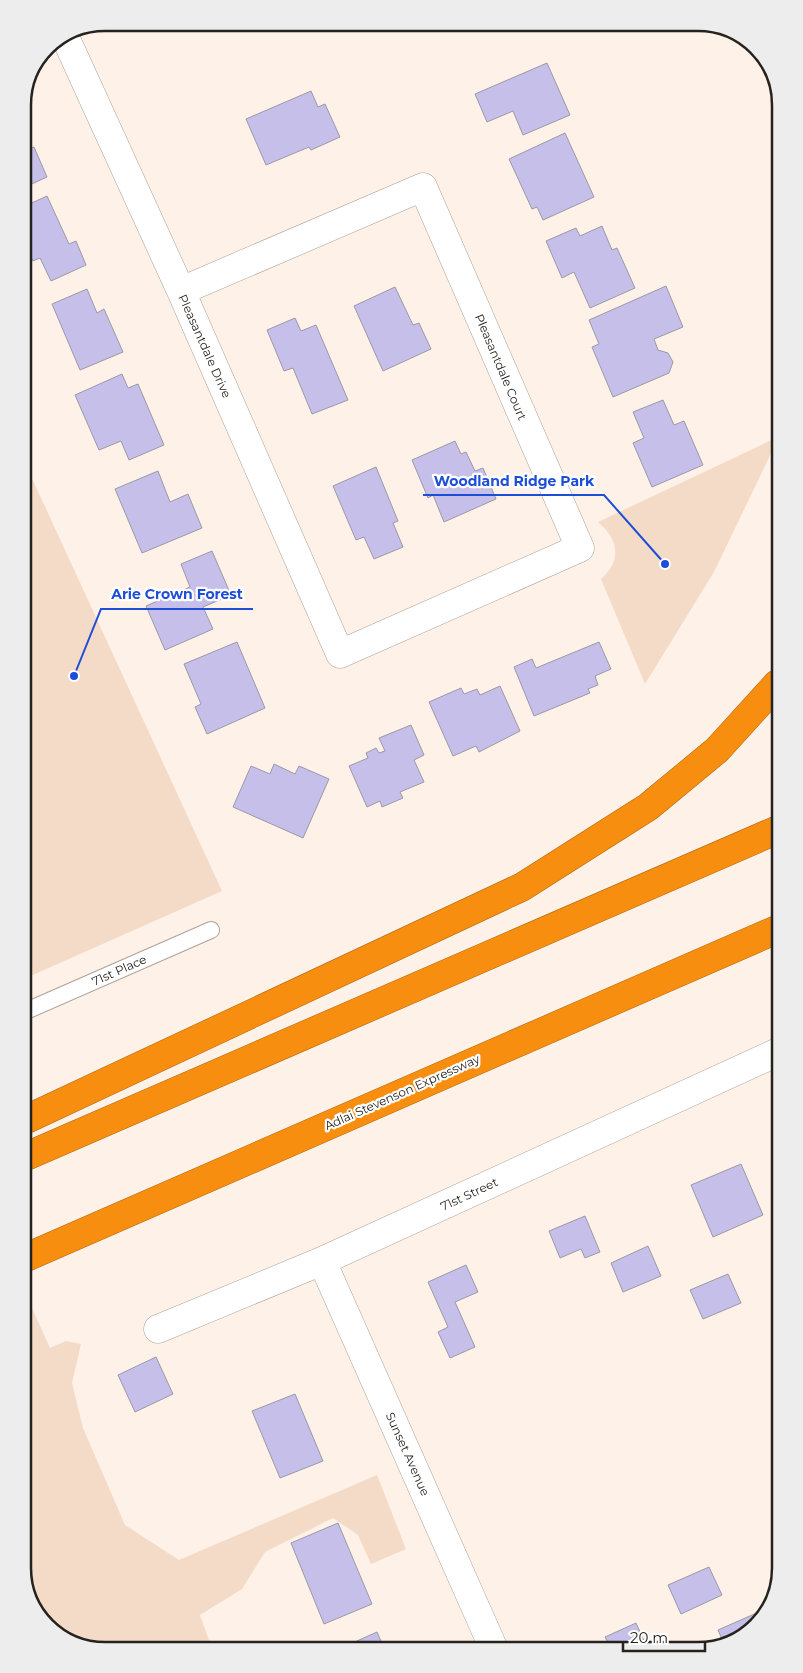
<svg xmlns="http://www.w3.org/2000/svg" width="803" height="1673" viewBox="0 0 803 1673" font-family="Montserrat,sans-serif">
<rect width="100%" height="100%" fill="#fef1e8"/>
<!-- green -->
<path fill="#f4dbc7" d="M776 438V443L714 572 645 684 601 579C622 560 619 540 598 522Z
M24 461 222 891 26 978Z
M32 1308 50 1348 66 1341 81 1344 72 1383 83 1428 125 1525 179 1560 377 1475 406 1549 371 1564 358 1535 333 1518 265 1552 242 1589 200 1615 212 1649 100 1650 59 1636 29 1599 28 1311Z"/>
<!-- building -->
<path fill="#c6bfe9" stroke="#9b99a6" d="M547 63 570 115 523 135 513 111 487 122 475 94Z
M311 91 318 107 325 104 340 137 311 150 309 147 266 165 246 119Z
M565 133 594 197 543 220 537 207 532 209 509 159Z
M34 147 47 177 23 188V151Z
M47 196 69 244 76 241 86 265 51 281 40 258 33 261 23 240V207Z
M602 226 612 250 617 248 635 288 590 308 574 272 562 278 546 241 576 228 580 236Z
M666 286 683 327 654 339 658 350 668 353 673 362 669 373 613 397 592 347 599 344 589 320Z
M395 287 413 325 419 323 431 349 383 371 354 306Z
M87 289 97 313 104 309 123 352 80 370 52 304Z
M295 318 301 331 316 325 348 400 312 414 293 368 284 371 267 330Z
M122 374 128 388 138 384 164 445 129 460 121 441 99 450 75 395Z
M663 400 674 425 684 421 703 465 652 487 633 443 644 438 633 412Z
M455 441 461 454 466 452 475 471 483 468 496 499 444 522 433 495 428 498 412 460Z
M376 467 398 521 393 523 403 547 374 559 364 537 356 540 333 486Z
M158 471 170 502 188 494 202 528 142 553 115 489Z
M212 551 231 595 203 607 213 629 165 650 146 606 190 587 181 564Z
M237 642 265 708 207 734 195 707 201 704 184 664Z
M599 642 611 669 595 676 598 685 588 689 590 693 534 716 514 667 532 659 536 668Z
M500 686 520 731 479 752 476 746 453 756 429 702 461 688 464 694 477 689 480 695Z
M411 725 424 755 414 760 424 782 400 792 403 798 382 807 380 801 367 807 349 766 368 758 366 753 376 748 379 753 385 751 379 738Z
M274 764 295 774 299 766 329 779 303 838 233 807 251 766 270 774Z
M741 1164 763 1215 713 1237 691 1185Z
M585 1216 600 1252 585 1258 581 1249 560 1258 549 1231Z
M648 1246 661 1276 623 1292 611 1263Z
M466 1265 478 1292 455 1302 475 1347 450 1358 438 1332 448 1327 428 1282Z
M728 1274 741 1303 703 1319 690 1290Z
M156 1357 173 1394 135 1412 118 1375Z
M295 1394 323 1461 280 1478 252 1411Z
M338 1523 372 1604 324 1624 291 1543Z
M709 1567 722 1595 681 1614 668 1585Z
M768 1608 766 1614 729 1644H724L718 1630Z
M636 1623 646 1645H609L605 1637Z
M377 1632 384 1648H349L348 1645Z"/>
<g fill="none" stroke-linecap="round" stroke-linejoin="round">
<!-- service casing -->
<g stroke="#ada198" stroke-width="18">
<path id="service" d="M26 1011 211 930"/>
</g>
<!-- minor casing -->
<g stroke="#ada198" stroke-width="29">
<path id="minor" d="M66 39 181 291 340 654 580 548 423 187 181 291
M322 1261 493 1647
M158 1329 322 1261 778 1052"/>
</g>
<!-- motorway casing -->
<g stroke="#ae6814" stroke-width="29">
<path id="motorway" d="M27 1119 522 887 648 807 717 750 777 684
M27 1156 777 830
M27 1257 778 929"/>
</g>
<!-- service -->
<use href="#service" stroke="#fff" stroke-width="16"/>
<!-- minor -->
<use href="#minor" stroke="#fff" stroke-width="28"/>
<!-- motorway -->
<use href="#motorway" stroke="#f78e0f" stroke-width="28"/>
</g>
<g text-anchor="middle" dominant-baseline="central" stroke-width="4.5" stroke-linejoin="round" paint-order="stroke">
<!-- street labels -->
<g font-size="12" fill="#26221e" stroke="#fff">
<text transform="translate(205 346) rotate(66)">Pleasantdale Drive</text>
<text transform="translate(501 367) rotate(67)">Pleasantdale Court</text>
<text transform="translate(119 970) rotate(-24)">71st Place</text>
<text transform="translate(402 1092) rotate(-24)">Adlai Stevenson Expressway</text>
<text transform="translate(469 1194) rotate(-25)">71st Street</text>
<text transform="translate(408 1454) rotate(66)">Sunset Avenue</text>
</g>
</g>
<!-- crop -->
<path d="M0 0H803V1673H0ZM105 31H698A74 74 0 0 1 772 105V1568A74 74 0 0 1 698 1642H105A74 74 0 0 1 31 1568V105A74 74 0 0 1 105 31Z" fill="#eeeded" fill-rule="evenodd"/>
<path fill="none" stroke="#26221e" stroke-width="2.5" d="M105 31H698A74 74 0 0 1 772 105V1568A74 74 0 0 1 698 1642H105A74 74 0 0 1 31 1568V105A74 74 0 0 1 105 31Z"/>
<!-- callouts -->
<path fill="none" stroke="#1d4ed8" stroke-width="2" d="M665 564L604 495H423M74 676L101 609H253"/>
<g fill="#1d4ed8" stroke="#fff" stroke-width="2">
<circle cx="665" cy="564" r="5"/>
<circle cx="74" cy="676" r="5"/>
</g>
<g font-size="14" text-anchor="middle" font-weight="bold" fill="#1d4ed8" stroke="#fff" stroke-width="4.5" stroke-linejoin="round" paint-order="stroke">
<text x="514" y="486">Woodland Ridge Park</text>
<text x="177" y="599">Arie Crown Forest</text>
</g>
<!-- scale -->
<path d="M623 1643v8h82v-8" fill="none" stroke="#26221e" stroke-width="2.5"/>
<text x="630" y="1643" font-size="15" fill="#26221e" stroke="#ffffff" stroke-width="4" paint-order="stroke">20 m</text>
</svg>
